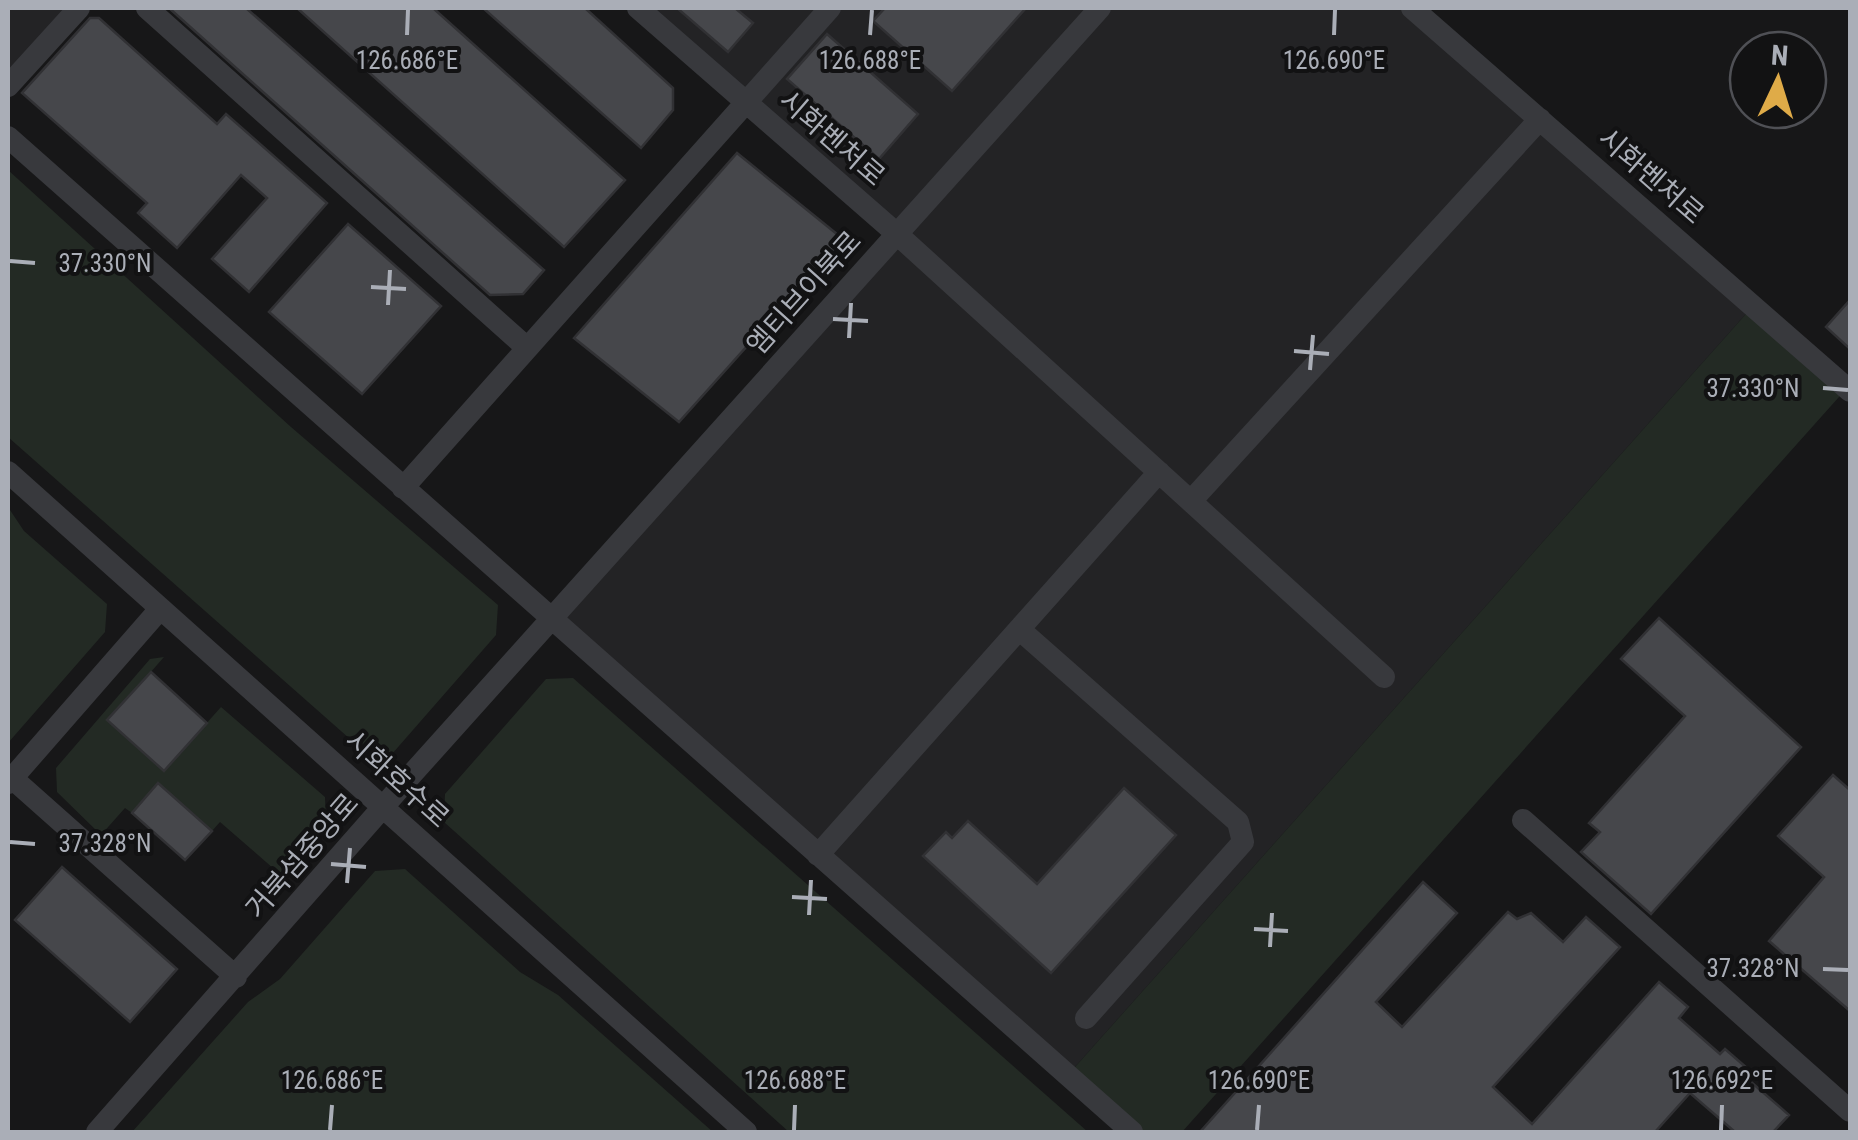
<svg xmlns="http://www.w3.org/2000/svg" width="1858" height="1140" viewBox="0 0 1858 1140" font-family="'Roboto Condensed','Noto Sans KR',sans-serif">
<rect width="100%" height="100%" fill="#171718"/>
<!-- built -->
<path fill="#232325" d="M8 8H78L8 86Z
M641 8H1412L1754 305 1067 1076 551 618 896 234Z"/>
<!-- green -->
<path fill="#232a24" d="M8 170 291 427 498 605 496 635 392 754H367L8 437Z
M1754 305 1847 388 1182 1132H1131L1067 1076Z
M8 507 24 531 107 604 105 632 8 743Z
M164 657 108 721 164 771 221 707 325 797 326 824 282 876 220 822 212 831 159 784 132 813 125 808 101 835 57 792 56 768 150 659Z
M573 678 1088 1132H789L444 822 445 794 546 679Z
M405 869 520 972 558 995 713 1132H132L248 1002 280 979 375 871Z"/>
<!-- building -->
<path fill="#46474b" stroke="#313134" stroke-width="2.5" d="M169 8H246L544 270 523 294 490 295Z
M297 8H433L625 180 564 247Z
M483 8H585L673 88V110L641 148Z
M677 8H735L753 23 728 52Z
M885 8H1026L952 91 873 21Z
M90 18H99L217 124 226 114 327 203 249 292 212 259 267 198 241 175 177 248 138 213 147 203 22 93Z
M827 34 918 114 879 159 787 79Z
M737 153 843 239 679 422 574 338Z
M348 224 441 306 362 394 269 312Z
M1850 300V349L1826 327Z
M1659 618 1801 747 1651 914 1581 852 1600 832 1589 823 1685 716 1621 659Z
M151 672 207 723 164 771 107 720Z
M1833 775 1850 790V1011L1769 941 1824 877 1778 836Z
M158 783 212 831 185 860 132 813Z
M1124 788 1176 835 1051 973 923 856 946 832 952 838 968 821 1037 884Z
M62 867 177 969 130 1022 15 920Z
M1423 882 1457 913 1376 1002 1402 1027 1508 912 1517 919 1531 913 1563 942 1586 917 1620 947 1493 1087 1532 1124 1659 982 1688 1007 1679 1018 1720 1054 1725 1049 1748 1069 1743 1075 1789 1115 1773 1132H1735L1690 1093 1655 1132H1200Z"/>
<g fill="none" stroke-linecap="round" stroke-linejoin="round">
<!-- minor -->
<path stroke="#38393d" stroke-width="22" d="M147 8 526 347
M638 8 897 234 1384 677
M1412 8 1850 391
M8 86 79 8
M8 137 1132 1132
M8 472 746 1132
M403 488 830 8
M1191 501 1540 119
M1019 629 1238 822 1243 842 1086 1018
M12 778 236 977
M8 783 160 609
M1523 820 1850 1111
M818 855 1159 472
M97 1132 412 774 1100 8"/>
</g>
<!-- ticks -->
<path fill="none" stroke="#aaaeb7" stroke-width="4" d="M407 35 408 10M870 35 872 10M1334 35 1335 10M10 261 35 263M371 287 406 289M388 305 390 270M833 319 868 321M849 338 851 303M1294 351 1329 354M1310 370 1313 335M1823 388 1848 390M10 842 35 844M331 864 366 867M347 883 350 848M792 897 827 899M809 915 811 880M1254 929 1288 931M1270 947 1272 913M1823 969 1848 970M330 1130 332 1105M794 1130 795 1105M1257 1130 1259 1105M1721 1130 1722 1105"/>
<g text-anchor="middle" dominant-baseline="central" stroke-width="8" stroke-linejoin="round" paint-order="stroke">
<!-- street labels -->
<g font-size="28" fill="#aaaeb7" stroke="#121213">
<text transform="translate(832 138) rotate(41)">시화벤처로</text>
<text transform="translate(1651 176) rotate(41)">시화벤처로</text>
<text transform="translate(804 293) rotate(-48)">엠티브이북로</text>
<text transform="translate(397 779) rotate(42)">시화호수로</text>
<text transform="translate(302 856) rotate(-49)">거북섬중앙로</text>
</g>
</g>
<g font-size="25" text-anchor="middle" fill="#aaaeb7" stroke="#121213" stroke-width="8" stroke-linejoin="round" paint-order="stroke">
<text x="407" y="69">126.686°E</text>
<text x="870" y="69">126.688°E</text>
<text x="1334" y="69">126.690°E</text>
<text x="105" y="272">37.330°N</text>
<text x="1753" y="397">37.330°N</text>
<text x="105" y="852">37.328°N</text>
<text x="1753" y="977">37.328°N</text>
<text x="332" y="1089">126.686°E</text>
<text x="795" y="1089">126.688°E</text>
<text x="1259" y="1089">126.690°E</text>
<text x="1722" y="1089">126.692°E</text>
</g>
<!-- border -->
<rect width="1858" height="1140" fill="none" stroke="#aaaeb7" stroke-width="20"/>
<!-- north arrow -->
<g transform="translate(1778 80) rotate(4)"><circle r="48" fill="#121213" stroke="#4f5055" stroke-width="2.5"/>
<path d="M0-8L18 38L0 25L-18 38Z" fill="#dfab48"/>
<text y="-15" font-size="28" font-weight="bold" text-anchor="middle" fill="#aaaeb7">N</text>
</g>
</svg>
